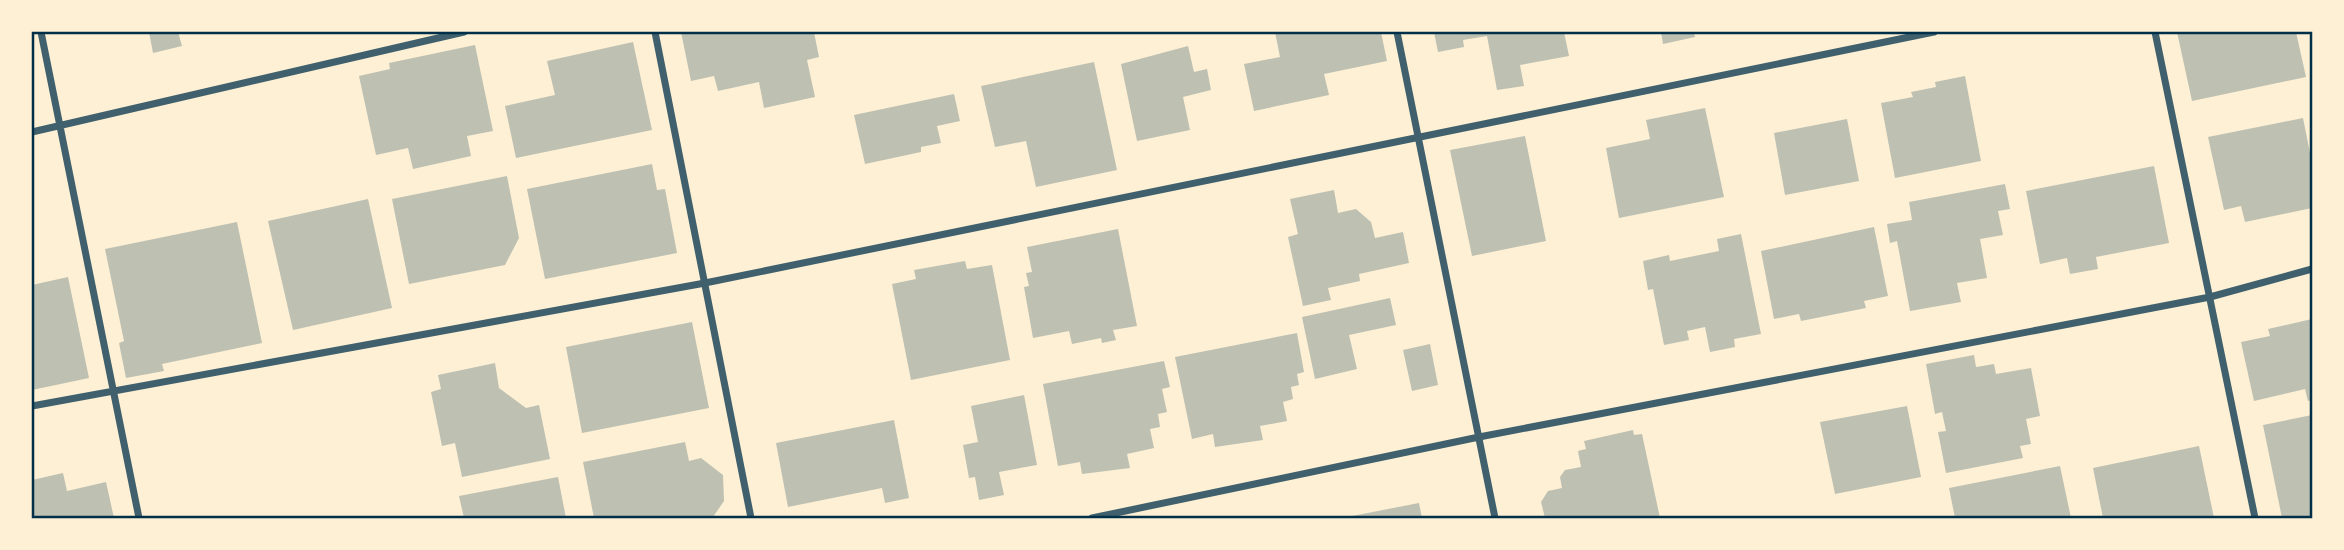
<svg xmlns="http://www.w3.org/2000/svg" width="2344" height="550" viewBox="0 0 2344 550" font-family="'Public Sans',sans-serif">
<rect width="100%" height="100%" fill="#fdf0d5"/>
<!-- building -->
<path fill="#bec0b2" d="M149 32H178L182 46 153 53Z
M681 32H814L819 57 807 60 815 97 764 108 759 82 718 91 714 76 691 81Z
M1275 32H1381L1387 61 1324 74 1329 95 1254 111 1244 64 1280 57Z
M1434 32H1564L1569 56 1520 65 1524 86 1497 90 1487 36 1463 40 1464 47 1438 52Z
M1661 32H1694L1695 37 1663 44Z
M2177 32H2296L2306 77 2192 101Z
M633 42 652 130 516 158 505 106 555 95 547 61Z
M475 45 493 131 467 136 471 156 413 169 408 148 376 155 359 76 390 69 389 63Z
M1188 46 1194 72 1207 69 1211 90 1183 97 1190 130 1137 141 1121 64Z
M1094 62 1117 170 1036 187 1026 141 995 147 981 86Z
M1965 76 1981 161 1895 178 1881 103 1913 97 1911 92 1936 87 1935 82Z
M954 94 960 121 937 126 941 143 921 147V152L865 164 854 115Z
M1705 108 1724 197 1619 218 1606 148 1650 139 1646 120Z
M2303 118 2312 163V208L2245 222 2241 206 2224 210 2208 137Z
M1847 119 1859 181 1785 195 1774 133Z
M1525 136 1546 241 1472 256 1450 150Z
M652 164 657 190 665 189 677 253 545 279 527 189Z
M2154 166 2169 243 2096 257 2098 269 2070 274 2067 258 2040 264 2026 191Z
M507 176 519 238 505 265 409 284 392 199Z
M2005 184 2010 209 1998 211 2003 235 1980 239 1987 278 1957 283 1961 302 1910 311 1897 241 1890 243 1887 224 1912 220 1909 202Z
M1334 190 1338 213 1356 209 1371 222 1375 238 1403 232 1409 263 1359 274 1360 281 1328 288 1331 300 1303 306 1288 237 1298 234 1290 199Z
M368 199 392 308 293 330 268 221Z
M237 222 262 343 162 364 164 371 126 378 119 343 124 341 105 249Z
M1874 227 1888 296 1864 301 1866 308 1801 321 1799 314 1774 319 1761 251Z
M1118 229 1137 326 1113 330 1116 340 1102 343 1101 338 1072 344 1069 331 1033 338 1024 287 1029 286 1026 273 1032 272 1027 247Z
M1741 234 1761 334 1734 339 1735 347 1710 352 1705 327 1687 331 1689 340 1664 345 1653 289 1648 290 1643 261 1669 255 1670 261 1719 251 1717 239Z
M965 261 967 269 992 265 1010 360 911 380 892 284 916 279 914 270Z
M68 277 89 378 32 390V285Z
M1390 298 1396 325 1349 335 1357 369 1315 379 1302 317Z
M2312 319V400L2308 401 2305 389 2254 401 2241 342 2270 336 2268 329Z
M692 322 709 408 582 433 566 347Z
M1297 333 1304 372 1297 374 1299 385 1291 387 1293 399 1283 402 1287 421 1260 426 1263 440 1215 447 1213 434 1192 439 1175 357Z
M1430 344 1438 385 1412 391 1403 350Z
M1974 355 1976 367 1994 364 1996 374 2031 368 2040 416 2026 419 2031 444 2020 446 2023 458 1946 473 1938 432 1946 431 1942 412 1935 414 1926 364Z
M1164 361 1170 387 1162 389 1167 412 1158 414 1160 427 1150 429 1154 448 1127 454 1130 468 1082 474 1080 462 1058 466 1043 384Z
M495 363 499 388 526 408 539 405 550 459 462 477 455 443 442 446 431 392 441 389 438 375Z
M1024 395 1037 465 999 472 1004 495 979 500 975 477 969 478 963 445 978 442 971 406Z
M1907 406 1921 477 1835 494 1820 422Z
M2312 415V518H2282L2263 425Z
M894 420 909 498 885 503 882 488 788 507 776 443Z
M1633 430 1634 435 1642 434 1660 518H1545L1541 502 1548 491 1562 488 1560 477 1565 470 1581 467 1578 451 1586 449 1584 441Z
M685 442 689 461 701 458 723 475 724 501 713 517 594 518 583 462Z
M2199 446 2214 518H2103L2093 468Z
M2060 466 2071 518H1955L1949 488Z
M63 473 67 491 106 482 114 518H32V480Z
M558 477 566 518H464L459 496Z
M1419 503 1422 518H1347V517Z"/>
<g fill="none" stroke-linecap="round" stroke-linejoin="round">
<!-- minor -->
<path stroke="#3f606c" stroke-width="7" d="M41 32 139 518
M655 32 751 518
M1397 32 1495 518
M2155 32 2255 518
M32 132 464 32
M32 406 705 283 1934 32
M1092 518 1479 437 2210 297 2312 269"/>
</g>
<!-- border -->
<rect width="2344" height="550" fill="none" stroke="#fdf0d5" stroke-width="66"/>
<rect x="33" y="33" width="2278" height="484" fill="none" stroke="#003049" stroke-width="2.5"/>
</svg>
